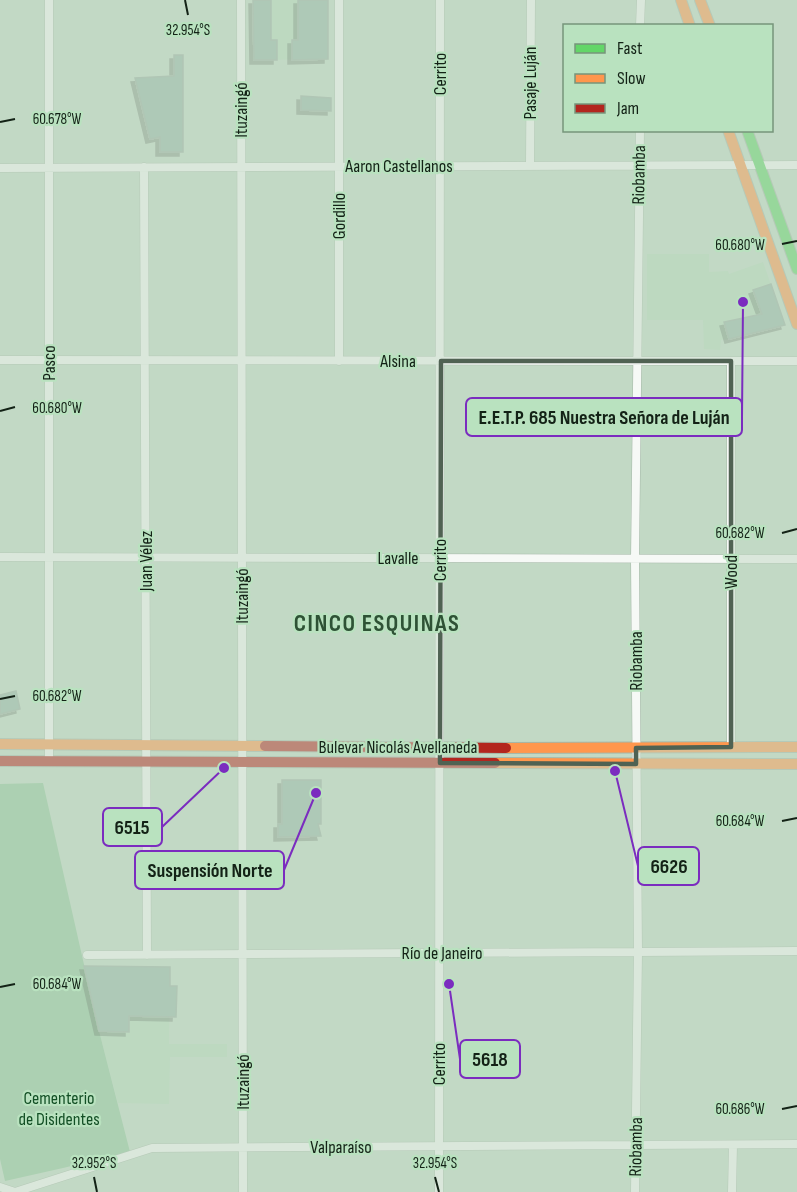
<svg xmlns="http://www.w3.org/2000/svg" width="797" height="1192" viewBox="0 0 797 1192" font-family="'Sofia Sans Condensed',sans-serif">
<defs>
<filter id="shadow"><feDropShadow dx="-4" dy="4" stdDeviation="0" flood-color="#0004"/></filter>
</defs>
<rect width="100%" height="100%" fill="#c2d9c5"/>
<!-- built -->
<path fill="#b5d9bb" d="M253 0H328V59L253 60Z
M647 254H709V272L728 271 729 274 763 262 785 325 729 339 721 340 720 350 704 349 703 320H647Z
M84 966 170 967 169 1044H227V1057H170L169 1104 118 1103 99 1031Z"/>
<!-- green -->
<path fill="#90c69b" d="M43 783 99 1031 130 1152 63 1168 5 1181 0 1159V784Z"/>
<!-- building -->
<path fill="#94b6a6" stroke="#9aafa2" stroke-width="1.5" filter="url(#shadow)" d="M253 0H271V40H277V60H254Z
M298 0H328V59L292 60V40H298Z
M174 55H183V152H160V137L150 139 135 78 174 76Z
M301 96 331 98V111L301 110Z
M771 284 785 325 729 339 724 322 762 314 753 290Z
M16 691 20 709 0 714V695Z
M282 780H321V824H318L321 836 278 837V824H282Z
M84 966 170 967V986H177L176 1017 129 1016V1032L99 1031Z"/>
<g fill="none" stroke-linecap="round" stroke-linejoin="round">
<!-- street casing -->
<g stroke="#a5b7a8" stroke-width="9">
<path id="street" d="M241 0 243 1192
M640 26 641 0
M530 166 531 0
M144 167 147 955
M0 168 797 165
M0 360 797 361
M339 361V0
M0 557 797 559
M731 747V361
M49 762V0
M87 955 797 951
M0 1187 15 1192 152 1148 797 1144
M439 1192 440 0
M635 1192 638 952 635 559 640 130
M732 1192 733 1145"/>
</g>
<!-- fast casing -->
<g stroke="#a5b7a8" stroke-width="12">
<path id="fast" d="M747 130 797 269"/>
</g>
<!-- slow casing -->
<g stroke="#a5b7a8" stroke-width="12">
<path id="slow" d="M681 0 690 26
M700 0 710 26
M728 130 797 324
M0 744 265 746
M506 748 797 747
M495 763 797 764"/>
</g>
<!-- jam casing -->
<g stroke="#a5b7a8" stroke-width="12">
<path id="jam" d="M265 746 506 748
M0 761 495 763"/>
</g>
<!-- street -->
<use href="#street" stroke="#f6f9f6" stroke-width="8"/>
<!-- fast -->
<use href="#fast" stroke="#63d668" stroke-width="10"/>
<!-- slow -->
<use href="#slow" stroke="#ff974d" stroke-width="10"/>
<!-- jam -->
<use href="#jam" stroke="#b3261e" stroke-width="10"/>
</g>
<!-- marked area -->
<path d="M0 0H797V1192H0ZM441 361H731V747L636 748V764L440 763Z" fill="#c2d9c5" fill-opacity=".55" fill-rule="evenodd"/>
<path fill="none" stroke="#506253" stroke-width="4.5" stroke-linejoin="round" d="M441 361H731V747L636 748V764L440 763Z"/>
<!-- ticks -->
<path fill="none" stroke="#132216" stroke-width="2" d="M185 0 188 15M0 122 15 119M782 244 797 241M0 411 15 407M782 533 797 529M0 699 15 696M782 821 797 818M0 987 15 984M782 1109 797 1106M94 1177 97 1192M435 1177 439 1192"/>
<g text-anchor="middle" dominant-baseline="central" stroke-width="4.5" stroke-linejoin="round" paint-order="stroke">
<!-- street labels -->
<g font-size="18" fill="#132216" stroke="#b9e2bf">
<text transform="translate(440 74) rotate(-90)">Cerrito</text>
<text transform="translate(530 83) rotate(-90)">Pasaje Luján</text>
<text transform="translate(241 110) rotate(-90)">Ituzaingó</text>
<text x="399" y="166">Aaron Castellanos</text>
<text transform="translate(639 175) rotate(-89)">Riobamba</text>
<text transform="translate(339 216) rotate(-90)">Gordillo</text>
<text x="398" y="361">Alsina</text>
<text transform="translate(49 363) rotate(-90)">Pasco</text>
<text x="398" y="558">Lavalle</text>
<text transform="translate(440 560) rotate(-90)">Cerrito</text>
<text transform="translate(146 561) rotate(-90)">Juan Vélez</text>
<text transform="translate(731 572) rotate(-90)">Wood</text>
<text transform="translate(242 596) rotate(-90)">Ituzaingó</text>
<text transform="translate(636 661) rotate(-90)">Riobamba</text>
<text x="398" y="747">Bulevar Nicolás Avellaneda</text>
<text x="442" y="953">Río de Janeiro</text>
<text transform="translate(439 1064) rotate(-90)">Cerrito</text>
<text transform="translate(243 1082) rotate(-90)">Ituzaingó</text>
<text x="341" y="1147">Valparaíso</text>
<text transform="translate(636 1147) rotate(-89)">Riobamba</text>
</g>
<!-- park labels -->
<g font-size="18" fill="#134f25" stroke="#b9e2bf">
<text x="59" y="1098">Cementerio<tspan x="59" dy="21">de Disidentes</tspan></text>
</g>
<!-- district labels -->
<g font-size="24" font-weight="bold" letter-spacing="1.5" fill="#2e5235" stroke="#b9e2bf">
<text x="377" y="623">CINCO ESQUINAS</text>
</g>
</g>
<g font-size="15" text-anchor="middle" fill="#132216" stroke="#b9e2bf" stroke-width="4.5" stroke-linejoin="round" paint-order="stroke">
<text x="188" y="35">32.954°S</text>
<text x="57" y="124">60.678°W</text>
<text x="740" y="250">60.680°W</text>
<text x="57" y="413">60.680°W</text>
<text x="740" y="538">60.682°W</text>
<text x="57" y="701">60.682°W</text>
<text x="740" y="826">60.684°W</text>
<text x="57" y="989">60.684°W</text>
<text x="740" y="1114">60.686°W</text>
<text x="94" y="1168">32.952°S</text>
<text x="435" y="1168">32.954°S</text>
</g>
<!-- callouts -->
<path fill="none" stroke="#7b2cbf" stroke-width="2" d="M743 302L742 417M224 768L162 827M615 771L638 866M316 793L284 870M449 984L460 1059"/>
<g fill="#7b2cbf" stroke="#b9e2bf" stroke-width="2">
<circle cx="743" cy="302" r="6"/>
<circle cx="224" cy="768" r="6"/>
<circle cx="615" cy="771" r="6"/>
<circle cx="316" cy="793" r="6"/>
<circle cx="449" cy="984" r="6"/>
</g>
<g fill="#b9e2bf" stroke="#7b2cbf" stroke-width="2">
<rect x="466" y="398" width="276" height="38" rx="6"/>
<rect x="103" y="808" width="59" height="38" rx="6"/>
<rect x="638" y="847" width="61" height="38" rx="6"/>
<rect x="135" y="851" width="149" height="38" rx="6"/>
<rect x="460" y="1040" width="60" height="38" rx="6"/>
</g>
<g font-size="20" text-anchor="middle" font-weight="bold" fill="#132216">
<text x="604" y="424">E.E.T.P. 685 Nuestra Señora de Luján</text>
<text x="132" y="834">6515</text>
<text x="669" y="873">6626</text>
<text x="210" y="877">Suspensión Norte</text>
<text x="490" y="1066">5618</text>
</g>
<!-- legend -->
<rect x="563" y="24" width="210" height="108" fill="#b9e2bf" stroke="#77957b" stroke-width="1.5"/>
<rect x="575" y="44" width="30" height="9" fill="#63d668" stroke="#77957b" stroke-width="1.5"/>
<text x="617" y="54" font-size="18" fill="#132216">Fast</text>
<rect x="575" y="74" width="30" height="9" fill="#ff974d" stroke="#77957b" stroke-width="1.5"/>
<text x="617" y="84" font-size="18" fill="#132216">Slow</text>
<rect x="575" y="104" width="30" height="9" fill="#b3261e" stroke="#77957b" stroke-width="1.5"/>
<text x="617" y="114" font-size="18" fill="#132216">Jam</text>
</svg>
